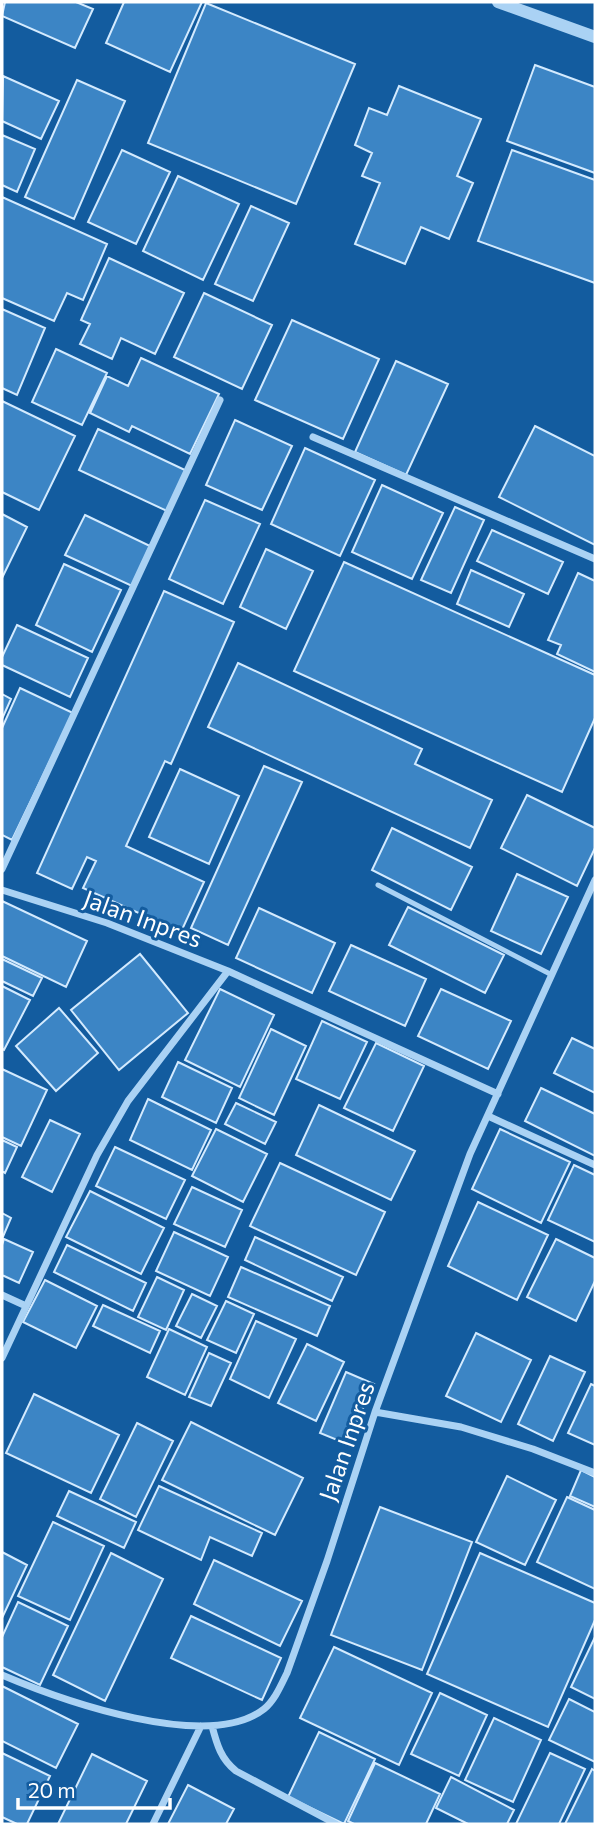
<svg xmlns="http://www.w3.org/2000/svg" width="597" height="1826" viewBox="0 0 597 1826" font-family="Commissioner,sans-serif">
<rect width="100%" height="100%" fill="#135c9f"/>
<!-- building -->
<path fill="#3c85c5" stroke="#d3eafe" stroke-width="2" d="M5 2H76L93 9 75 48 2 16Z
M124 2H202L170 72 106 43Z
M206 3 355 64 296 204 148 143Z
M535 65 595 87V173L507 141Z
M3 76 59 101 41 139 2 121Z
M77 80 125 101 74 219 25 197Z
M399 86 481 119 457 176 473 183 449 239 421 227 405 264 355 244 380 183 362 176 372 153 355 145 369 108 387 115Z
M2 135 35 149 17 192 2 185Z
M122 150 170 172 136 244 88 222Z
M512 150 595 180V283L478 241Z
M178 176 239 204 203 280 143 251Z
M2 197 107 244 83 300 67 293 54 321 2 298Z
M251 206 289 223 253 301 215 284Z
M109 258 184 293 155 354 121 338 112 359 80 344 90 324 81 320Z
M204 293 272 325 242 389 174 357Z
M2 309 45 328 17 395 2 388Z
M292 320 379 359 343 439 255 400Z
M56 349 107 373 82 425 32 402Z
M141 358 219 394 190 454 132 426 129 432 90 413 107 376 128 386Z
M396 361 448 384 406 475 355 452Z
M2 401 75 436 39 510 2 492Z
M235 420 292 446 262 510 206 485Z
M535 426 595 456V545L499 497Z
M98 429 187 471 167 511 79 470Z
M305 448 375 480 340 556 271 524Z
M382 485 443 513 412 579 352 552Z
M205 500 260 524 223 604 169 579Z
M455 507 484 520 451 593 421 580Z
M2 514 27 527 2 578Z
M85 515 150 546 132 586 65 555Z
M492 530 563 562 548 594 477 561Z
M266 549 313 571 286 629 240 607Z
M344 562 595 675V718L562 792 294 671Z
M64 564 121 590 92 652 36 625Z
M471 570 524 594 509 627 457 604Z
M578 573 595 581V672L557 654 561 645 548 640Z
M164 591 234 622 171 764 165 761 126 846 204 882 181 932 83 888 96 861 87 857 72 889 37 873Z
M17 625 88 658 70 697 2 665V657Z
M238 663 422 749 415 764 492 800 470 848 208 727Z
M20 688 73 713 12 840 2 835V728Z
M2 694 11 699 2 719Z
M264 766 302 782 228 945 191 928Z
M180 769 239 796 209 864 149 837Z
M527 795 595 828V848L577 886 501 848Z
M392 828 472 867 451 910 372 870Z
M517 874 568 897 541 954 491 931Z
M2 901 87 941 66 987 2 956Z
M408 907 504 955 485 993 389 945Z
M259 908 335 943 312 993 236 958Z
M351 945 426 979 405 1026 329 991Z
M140 954 188 1013 119 1070 71 1010Z
M2 959 42 978 33 996 2 981Z
M2 986 30 1000 4 1050 2 1049Z
M220 989 274 1015 240 1087 185 1060Z
M441 989 511 1021 488 1069 418 1036Z
M59 1008 98 1053 56 1091 16 1046Z
M322 1021 367 1042 340 1099 296 1079Z
M271 1029 306 1046 274 1115 239 1098Z
M572 1038 595 1049V1093L554 1073Z
M376 1043 424 1066 393 1131 344 1108Z
M178 1062 232 1088 216 1123 162 1097Z
M2 1069 47 1090 21 1146 2 1137Z
M541 1088 595 1114V1156L525 1121Z
M148 1099 211 1130 192 1170 130 1140Z
M236 1103 276 1122 265 1144 225 1124Z
M319 1105 415 1151 391 1200 296 1155Z
M50 1120 80 1134 52 1192 22 1177Z
M216 1129 267 1154 243 1202 192 1176Z
M500 1129 570 1162 541 1223 472 1189Z
M2 1140 17 1147 5 1173 2 1171Z
M115 1147 185 1180 166 1219 96 1186Z
M280 1163 385 1212 356 1275 250 1226Z
M574 1165 595 1175V1242L548 1220Z
M192 1187 242 1210 225 1247 174 1224Z
M90 1191 164 1228 141 1274 66 1237Z
M478 1202 548 1235 517 1300 448 1266Z
M2 1213 11 1218 2 1239Z
M174 1232 228 1257 210 1296 156 1271Z
M255 1237 343 1277 332 1301 245 1260Z
M4 1239 33 1252 19 1283 2 1275V1245Z
M556 1239 595 1258V1281L576 1321 527 1297Z
M67 1245 146 1283 133 1311 54 1272Z
M241 1267 330 1306 317 1336 228 1297Z
M157 1277 184 1290 166 1330 138 1317Z
M45 1280 97 1306 76 1348 23 1322Z
M192 1294 217 1306 201 1338 176 1326Z
M226 1301 254 1314 236 1353 207 1340Z
M103 1305 160 1331 150 1353 93 1326Z
M256 1321 296 1339 269 1398 230 1379Z
M169 1329 207 1347 185 1395 147 1377Z
M476 1333 531 1360 501 1422 446 1396Z
M307 1344 344 1362 316 1421 278 1403Z
M209 1353 231 1363 211 1406 189 1397Z
M550 1356 585 1372 553 1441 518 1424Z
M346 1372 374 1384 347 1444 320 1433Z
M591 1384 595 1386V1445L568 1433Z
M34 1394 119 1435 91 1493 6 1453Z
M191 1422 303 1478 275 1535 162 1480Z
M137 1423 173 1441 136 1517 100 1499Z
M581 1470 595 1477V1507L570 1496Z
M507 1476 556 1500 525 1565 476 1542Z
M159 1486 262 1533 252 1556 210 1537 201 1560 138 1530Z
M69 1491 136 1522 124 1548 57 1516Z
M567 1497 595 1510V1589L537 1562Z
M380 1507 472 1542 422 1670 331 1635Z
M53 1522 104 1546 70 1620 18 1596Z
M2 1552 27 1565 2 1618Z
M111 1553 163 1579 105 1701 53 1675Z
M480 1553 595 1603V1620L548 1727 427 1674Z
M214 1560 302 1601 280 1646 194 1604Z
M18 1602 68 1626 40 1685 2 1667V1637Z
M191 1616 281 1658 262 1700 171 1658Z
M595 1637V1699L571 1687Z
M334 1647 432 1693 399 1765 300 1718Z
M2 1686 78 1724 56 1768 2 1741Z
M440 1693 487 1715 459 1776 411 1754Z
M569 1699 595 1712V1762L549 1740Z
M494 1718 541 1740 513 1802 465 1780Z
M319 1732 375 1759 344 1824 288 1797Z
M2 1753 50 1776 27 1824H17L2 1817Z
M550 1753 585 1769 559 1824H516Z
M92 1754 147 1781 126 1824H58Z
M375 1763 440 1794 426 1824H354L348 1821Z
M592 1769 595 1771V1824H565Z
M451 1777 514 1810 507 1824H468L436 1808Z
M188 1785 234 1809 226 1824H168Z"/>
<g fill="none" stroke-linecap="round" stroke-linejoin="round">
<!-- service -->
<path stroke="#aad2f4" stroke-width="5" d="M378 885 552 975"/>
<!-- minor -->
<path stroke="#aad2f4" stroke-width="7" d="M313 437 595 559
M2 869 220 400
M2 890 107 923 228 971 498 1094
M488 1116 595 1165
M2 1295 26 1306
M2 1358 97 1155 128 1101 228 971
M375 1412 461 1427 533 1449 595 1473
M2 1675C61 1700 208 1753 264 1709 275 1700 281 1685 287 1673L327 1561 375 1412 470 1154 595 880
M212 1726C217 1745 221 1759 236 1771L336 1824
M153 1824 201 1726"/>
<!-- tertiary -->
<path stroke="#aad2f4" stroke-width="12" d="M498 2 595 37"/>
</g>
<g text-anchor="middle" dominant-baseline="central" stroke-width="6" stroke-linejoin="round" paint-order="stroke">
<!-- street labels -->
<g font-size="24" fill="#fff" stroke="#135c9f">
<text transform="translate(143 918) rotate(20)">Jalan Inpres</text>
<text transform="translate(346 1441) rotate(-71)">Jalan Inpres</text>
</g>
</g>
<!-- border -->
<rect width="597" height="1826" fill="none" stroke="#ffffff" stroke-width="7"/>
<!-- scale -->
<path d="M18 1798v10h152v-10" fill="none" stroke="#ffffff" stroke-width="3.5"/>
<text x="28" y="1798" font-size="21" fill="#ffffff" stroke="#135c9f" stroke-width="5" paint-order="stroke">20 m</text>
</svg>
